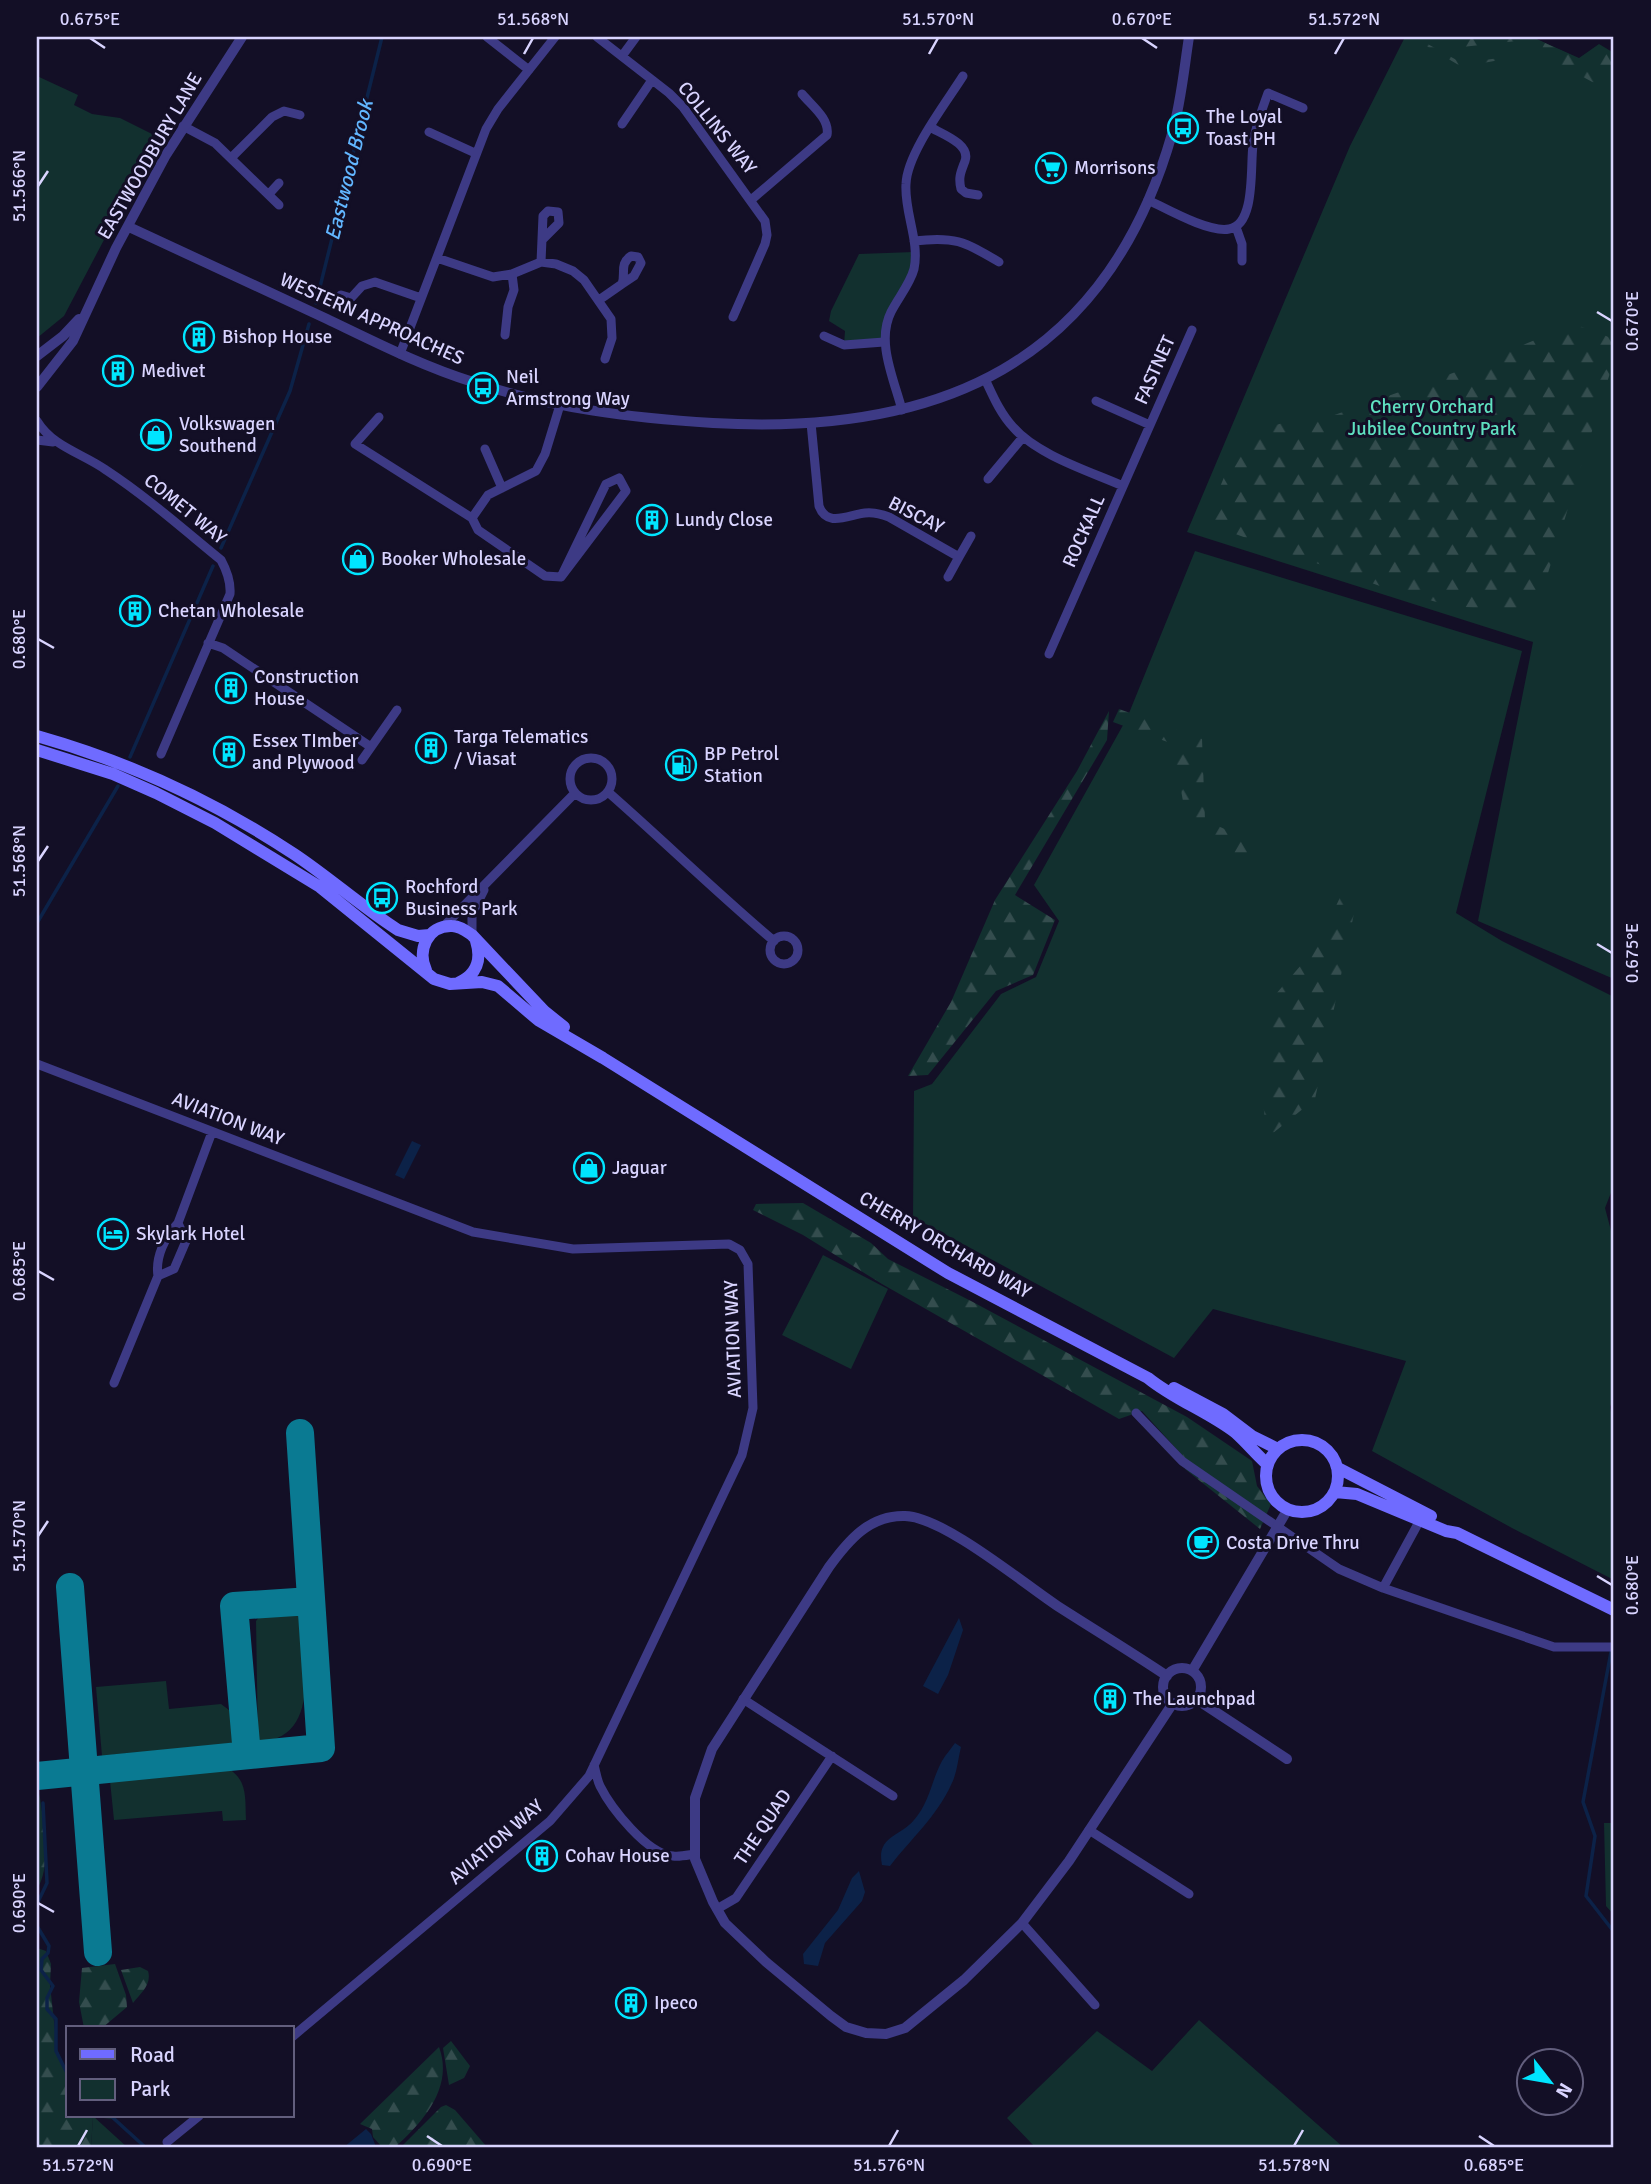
<svg xmlns="http://www.w3.org/2000/svg" width="1651" height="2184" viewBox="0 0 1651 2184" font-family="Signika,sans-serif">
<defs>
<pattern id="forest-firs" width="22" height="20" patternUnits="userSpaceOnUse" patternTransform="scale(1.75)"><rect width="22" height="20" fill="#12302f"/><path d="M5 1l3.5 6h-7zM16 11l3.5 6h-7z" fill="#344d4e"/></pattern>
</defs>
<rect width="100%" height="100%" fill="#130f26"/>
<!-- green -->
<path fill="#12302f" d="M1405 37H1532L1579 58 1599 44 1614 53V979L1478 921 1533 642 1187 532 1350 146Z
M37 76 78 95 74 105 92 114 120 118 158 137 64 316 37 338Z
M914 252 915 261 891 311 884 342 844 345 845 331 829 321 831 311 859 254Z
M1195 551 1522 651 1456 913 1502 941 1614 997V1185L1605 1208 1614 1242V1396L1610 1407 1614 1426V1580L1512 1528 1372 1451 1406 1361 1213 1309 1174 1358 913 1217 914 1091 932 1084 1001 994 1036 977 1059 921 1034 885 1127 718Z
M823 1255 888 1289 851 1369 782 1335Z
M293 1608 300 1615C303 1659 323 1739 258 1742L256 1621 264 1611Z
M166 1681 169 1709 221 1704 237 1716 238 1738 235 1743 102 1756 96 1687Z
M229 1769C248 1781 245 1799 246 1820L223 1821 222 1811 114 1820 110 1781Z
M1604 1823H1614V1915L1606 1906Z
M1199 2020 1343 2147H1035L1007 2118 1097 2031 1152 2071Z
M93 2116 127 2147H91Z"/>
<!-- forest -->
<path fill="url(#forest-firs)" d="M1411 37H1415L1462 63 1507 57 1510 58 1462 67Z
M1443 37H1532L1584 61 1602 51 1614 58V84H1596L1517 41 1462 47Z
M1574 324 1614 339V360L1548 573 1533 611 1526 614 1448 605 1391 590 1205 523 1242 434 1298 419 1309 424 1467 368Z
M1119 709 1202 739 1205 820 1255 843 1247 859 1208 843 1188 830 1173 744 1113 722Z
M1109 711 1107 740 1015 895 1055 920 1033 975 996 991 928 1075 908 1076 951 1002 995 900 1077 771Z
M1345 887 1356 904 1315 1099 1267 1138 1263 1102 1274 1056 1268 1003 1316 948Z
M803 1203 871 1243 888 1259 971 1301 1187 1417 1252 1461 1257 1486 1271 1504 1260 1529 1185 1469 1183 1456 1142 1411 1119 1419 882 1284 803 1235 753 1210 756 1204Z
M37 1794H39L40 1798C44 1828 52 1862 37 1890Z
M37 1948 46 1951 51 1964 50 1985 57 2049 68 2075V2116H110L114 2119 93 2117 91 2147H37Z
M115 1964 126 1995 127 2007 102 2028H84L79 2002 82 1968Z
M140 1967 148 1971C152 1984 141 1993 133 2003L121 1970Z
M451 2041 470 2066 464 2078 449 2085 443 2048Z
M439 2047C454 2087 423 2122 395 2147H382L373 2137 372 2129 360 2124Z
M446 2105 455 2110 487 2147H401L441 2107Z"/>
<!-- water -->
<path fill="#0c2248" d="M412 1141 421 1145 404 1179 395 1175Z
M959 1618 963 1630 948 1675 938 1694 923 1686Z
M955 1743 961 1747C958 1759 957 1774 951 1785 937 1816 910 1840 890 1866L882 1865C876 1836 900 1837 914 1820 930 1802 931 1781 942 1761 946 1754 951 1749 955 1743Z
M859 1871 865 1892 862 1901 825 1943 818 1966 804 1964 803 1954 838 1910 852 1878Z
M366 2129 371 2134 376 2147H344Z"/>
<g fill="none" stroke-linecap="round" stroke-linejoin="round">
<!-- stream -->
<path stroke="#0c2248" stroke-width="3.5" d="M316 303 382 37
M221 548 290 391 309 324
M130 757 213 566
M37 923 118 786
M1611 1652 1583 1802 1595 1836 1586 1896 1614 1932
M37 1736 38 1750
M37 1904 47 1883 43 1803
M37 1926 49 1946 48 1953 42 1959 41 1970 53 1986 47 1998V2009L56 2019V2051L68 2075
M111 2116 145 2147"/>
<!-- taxiway -->
<path stroke="#0a7a92" stroke-width="28" d="M70 1587 98 1952
M247 1755 234 1606 311 1601
M37 1776 321 1748 300 1433"/>
<!-- minor -->
<path stroke="#3d3a85" stroke-width="9" d="M487 37 529 70
M597 37 669 93 683 107 765 221 767 235 765 244 733 317
M622 56 636 37
M622 124 652 80
M183 126 215 143 279 205
M930 127C942 134 971 144 965 161 961 172 958 177 961 189L966 193 978 195
M429 132 475 153
M232 157 272 117 284 111 300 115
M269 194 279 183
M751 200 827 135C830 119 812 106 802 94
M1148 200C1167 209 1209 233 1229 229 1256 225 1250 166 1253 145 1255 127 1262 110 1268 93L1303 108
M1236 227 1242 244V261
M914 241C954 236 964 241 999 262
M437 258 493 277 512 274 541 262 556 264 573 271 584 280 611 319 612 338 605 359
M541 262 543 216 548 211 558 212 559 223 542 240
M341 295 351 298 362 286 375 282 421 298
M599 300 622 284C626 273 619 264 631 256L638 257 641 263 634 276 622 284
M505 335 508 307 514 290 512 274
M824 336 844 345 884 342
M400 354 486 129 498 109 555 37
M985 379C993 396 1000 413 1013 427 1037 455 1089 471 1123 486
M1096 401 1150 425
M902 410C894 379 876 342 891 312 898 298 910 284 914 269 920 241 904 212 906 184 907 153 946 103 963 76
M379 417 355 444 472 518 478 530 545 576 561 577 626 491 619 478 606 484 561 577
M37 421C53 447 82 453 106 470 147 497 183 529 221 560 227 571 231 581 230 594L161 754
M811 423 819 506C827 528 848 515 865 513 873 512 881 514 889 517L959 557 971 536
M37 440 53 442
M485 449 502 488
M988 479 1023 437
M472 518 488 495 536 471 545 454 560 405
M948 577 959 557
M208 643 223 648 371 747
M1049 654 1192 330
M570 779a21 21 0 1 1 42 0a21 21 0 1 1-42 0Z
M362 760 397 710
M608 792C664 841 717 893 774 941
M443 927 575 793
M472 935V914L484 890
M770 950a14 14 0 1 1 28 0a14 14 0 1 1-28 0Z
M37 1064 473 1232 573 1249 729 1244 740 1250 748 1264 753 1408 742 1455 589 1776 550 1821 292 2037
M158 1276 174 1269 186 1241 178 1223
M114 1383 158 1276C155 1257 165 1237 178 1223L212 1132
M1136 1413 1182 1461 1339 1569 1383 1588
M1420 1520 1383 1588 1554 1647H1614
M743 1699 893 1796
M594 1765C596 1772 597 1780 600 1786 611 1808 647 1854 673 1856 680 1857 688 1855 695 1854
M1089 1830 1189 1894
M717 1909 736 1898 832 1756
M1022 1923 1095 2005
M167 2142 199 2116"/>
<!-- tertiary -->
<path stroke="#3d3a85" stroke-width="10" d="M129 227C195 257 261 288 327 319 375 342 422 366 473 382 551 408 631 418 713 423 939 436 1106 364 1172 134 1181 103 1184 69 1189 37
M37 356 63 336 79 319
M37 387 73 341 116 248 166 155 242 37
M1163 1687a19 19 0 1 1 38 0a19 19 0 1 1-38 0Z
M1192 1671 1288 1509
M1167 1676C1131 1652 1095 1630 1059 1607 1024 1584 944 1517 905 1516 869 1515 848 1541 829 1567L712 1749 695 1798V1859L713 1902 725 1923 766 1962 831 2016 846 2027 866 2033 886 2034 905 2028 964 1980 1022 1923 1069 1861 1173 1703
M1196 1699 1287 1759"/>
<!-- secondary -->
<path stroke="#6f6bff" stroke-width="12" d="M37 736C129 762 214 801 294 854 330 878 362 907 398 930L418 936 430 935
M37 750 113 774 156 793 215 823 320 887 434 979 450 984 482 982 498 986 538 1020 603 1058 948 1273 1148 1378C1175 1400 1209 1412 1236 1433 1247 1443 1256 1454 1267 1464
M426 970C417 951 427 925 452 926 460 926 466 931 472 935L544 1011 564 1027
M458 983C477 975 482 960 476 941
M1174 1388 1223 1414 1252 1436 1278 1449
M1266 1476a36 36 0 1 1 72 0a36 36 0 1 1-72 0Z
M1338 1468 1431 1516
M1335 1492 1357 1494 1446 1531 1457 1533 1614 1610"/>
</g>
<!-- ticks -->
<path fill="none" stroke="#d9d4ff" stroke-width="2.5" d="M90 38 105 48M1142 38 1157 48M524 54 533 38M929 54 938 38M1335 54 1344 38M38 186 48 171M1597 312 1612 321M38 639 54 648M38 861 48 846M1597 944 1612 953M38 1271 54 1280M38 1536 48 1521M1597 1576 1612 1585M38 1903 54 1912M427 2136 442 2146M1479 2136 1494 2146M78 2146 87 2130M889 2146 898 2130M1294 2146 1303 2130"/>
<!-- icons -->
<defs>
<g id="bus-ring" transform="scale(1.575)"><circle r="9.5" fill="#130f26" stroke="#00e5ff" stroke-width="1.5"/><path d="M-5-6H5V4H4V6H2V4H-2V6H-4V4H-5ZM-3.5-4V0h7V-4ZM-3.5 1.2v1.5H-2V1.2ZM2 1.2v1.5H3.5V1.2Z" fill="#00e5ff"/></g>
<g id="supermarket-ring" transform="scale(1.575)"><circle r="9.5" fill="#130f26" stroke="#00e5ff" stroke-width="1.5"/><path d="M-6-5.5h2.5l.6 2H6L4.5 2H-2.5L-4.4-4H-6ZM-1.5 3.2a1.3 1.3 0 1 0 .1 0ZM3 3.2a1.3 1.3 0 1 0 .1 0Z" fill="#00e5ff"/></g>
<g id="building-ring" transform="scale(1.575)"><circle r="9.5" fill="#130f26" stroke="#00e5ff" stroke-width="1.5"/><path d="M-4-6H4V6H1V3H-1V6H-4ZM-2.5-4.3h1.7v1.8h-1.7ZM.8-4.3h1.7v1.8H.8ZM-2.5-1h1.7V.8h-1.7ZM.8-1h1.7V.8H.8Z" fill="#00e5ff"/></g>
<g id="shop-ring" transform="scale(1.575)"><circle r="9.5" fill="#130f26" stroke="#00e5ff" stroke-width="1.5"/><path d="M-5-2.5h2.3a2.7 3.5 0 0 1 5.4 0H5L5.5 6h-11ZM-1.5-2.5h3a1.5 2.3 0 0 0-3 0Z" fill="#00e5ff"/></g>
<g id="fuel-ring" transform="scale(1.575)"><circle r="9.5" fill="#130f26" stroke="#00e5ff" stroke-width="1.5"/><path d="M-5.5-6h7V0h2V4h1.3V-2.5L3-4.5l.8-.8L6-3V5H2.5V1h-1V6h-7ZM-4.2-4.7v3.2H.2V-4.7Z" fill="#00e5ff"/></g>
<g id="hotel-ring" transform="scale(1.575)"><circle r="9.5" fill="#130f26" stroke="#00e5ff" stroke-width="1.5"/><path d="M-6-4.5h1.5V1H6V5H4.5V3h-9V5H-6ZM-4 0a1.8 1.8 0 1 1 3.6 0ZM.5 0V-2.5h3Q6-2.5 6 0Z" fill="#00e5ff"/></g>
<g id="cafe-ring" transform="scale(1.575)"><circle r="9.5" fill="#130f26" stroke="#00e5ff" stroke-width="1.5"/><path d="M-5.5-4.5H6V0H3Q3 3.5 0 3.5H-2.5Q-5.5 3.5-5.5 0ZM3-3.2v2h1.7v-2ZM-6 4.5H4V6H-6Z" fill="#00e5ff"/></g>
</defs>
<g fill-rule="evenodd">
<use href="#bus-ring" x="1183" y="128"/>
<use href="#supermarket-ring" x="1051" y="168"/>
<use href="#building-ring" x="199" y="337"/>
<use href="#building-ring" x="118" y="371"/>
<use href="#bus-ring" x="483" y="388"/>
<use href="#shop-ring" x="156" y="435"/>
<use href="#building-ring" x="652" y="520"/>
<use href="#shop-ring" x="358" y="559"/>
<use href="#building-ring" x="135" y="611"/>
<use href="#building-ring" x="231" y="688"/>
<use href="#building-ring" x="431" y="748"/>
<use href="#building-ring" x="229" y="752"/>
<use href="#fuel-ring" x="681" y="765"/>
<use href="#bus-ring" x="382" y="898"/>
<use href="#shop-ring" x="589" y="1168"/>
<use href="#hotel-ring" x="113" y="1234"/>
<use href="#cafe-ring" x="1203" y="1543"/>
<use href="#building-ring" x="1110" y="1699"/>
<use href="#building-ring" x="542" y="1856"/>
<use href="#building-ring" x="631" y="2003"/>
</g>
<g text-anchor="middle" dominant-baseline="central" stroke-width="6" stroke-linejoin="round" paint-order="stroke">
<!-- poi labels -->
<g font-size="19" fill="#d9d4ff" stroke="#130f26" text-anchor="start">
<text x="1206" y="117">The Loyal<tspan x="1206" dy="22">Toast PH</tspan></text>
<text x="1074" y="168">Morrisons</text>
<text x="222" y="337">Bishop House</text>
<text x="141" y="371">Medivet</text>
<text x="506" y="377">Neil<tspan x="506" dy="22">Armstrong Way</tspan></text>
<text x="179" y="424">Volkswagen<tspan x="179" dy="22">Southend</tspan></text>
<text x="675" y="520">Lundy Close</text>
<text x="381" y="559">Booker Wholesale</text>
<text x="158" y="611">Chetan Wholesale</text>
<text x="254" y="677">Construction<tspan x="254" dy="22">House</tspan></text>
<text x="454" y="737">Targa Telematics<tspan x="454" dy="22">/ Viasat</tspan></text>
<text x="252" y="741">Essex TImber<tspan x="252" dy="22">and Plywood</tspan></text>
<text x="704" y="754">BP Petrol<tspan x="704" dy="22">Station</tspan></text>
<text x="405" y="887">Rochford<tspan x="405" dy="22">Business Park</tspan></text>
<text x="612" y="1168">Jaguar</text>
<text x="136" y="1234">Skylark Hotel</text>
<text x="1226" y="1543">Costa Drive Thru</text>
<text x="1133" y="1699">The Launchpad</text>
<text x="565" y="1856">Cohav House</text>
<text x="654" y="2003">Ipeco</text>
</g>
<!-- street labels -->
<g font-size="19" fill="#d9d4ff" stroke="#130f26">
<text transform="translate(717 128) rotate(51)">COLLINS WAY</text>
<text transform="translate(150 156) rotate(-60)">EASTWOODBURY LANE</text>
<text transform="translate(372 319) rotate(24)">WESTERN APPROACHES</text>
<text transform="translate(1155 370) rotate(-66)">FASTNET</text>
<text transform="translate(185 509) rotate(39)">COMET WAY</text>
<text transform="translate(916 515) rotate(27)">BISCAY</text>
<text transform="translate(1084 531) rotate(-66)">ROCKALL</text>
<text transform="translate(228 1119) rotate(21)">AVIATION WAY</text>
<text transform="translate(945 1245) rotate(30)">CHERRY ORCHARD WAY</text>
<text transform="translate(733 1339) rotate(-92)">AVIATION WAY</text>
<text transform="translate(763 1827) rotate(-56)">THE QUAD</text>
<text transform="translate(496 1842) rotate(-41)">AVIATION WAY</text>
</g>
<!-- park labels -->
<g font-size="19" fill="#5fe0c0" stroke="#130f26">
<text x="1432" y="407">Cherry Orchard<tspan x="1432" dy="22">Jubilee Country Park</tspan></text>
</g>
<!-- water labels -->
<g font-size="21" font-style="italic" fill="#62b6ff" stroke="#130f26">
<text transform="translate(349 170) rotate(-76)">Eastwood Brook</text>
</g>
</g>
<!-- border -->
<rect width="1651" height="2184" fill="none" stroke="#130f26" stroke-width="77"/>
<!-- legend -->
<rect x="66" y="2026" width="228" height="91" fill="#130f26" stroke="#625e7d" stroke-width="2"/>
<rect x="80" y="2049" width="35" height="10" fill="#6f6bff" stroke="#625e7d" stroke-width="2"/>
<text x="130" y="2062" font-size="21" fill="#d9d4ff">Road</text>
<rect x="80" y="2079" width="35" height="21" fill="#12302f" stroke="#625e7d" stroke-width="2"/>
<text x="130" y="2096" font-size="21" fill="#d9d4ff">Park</text>
<!-- north arrow -->
<g transform="translate(1550 2082) rotate(121)"><circle r="33" fill="#130f26" stroke="#625e7d" stroke-width="2"/>
<path d="M0-5L12 26L0 18L-12 26Z" fill="#00e5ff"/>
<text y="-10" font-size="19" font-weight="bold" text-anchor="middle" fill="#d9d4ff">N</text>
</g>
<rect x="38" y="38" width="1574" height="2108" fill="none" stroke="#d9d4ff" stroke-width="2.5"/>
<g font-size="18" text-anchor="middle" fill="#d9d4ff">
<text x="90" y="25">0.675°E</text>
<text x="533" y="25">51.568°N</text>
<text x="938" y="25">51.570°N</text>
<text x="1142" y="25">0.670°E</text>
<text x="1344" y="25">51.572°N</text>
<text transform="translate(19 186) rotate(-90)" y="6">51.566°N</text>
<text transform="translate(1632 321) rotate(-90)" y="6">0.670°E</text>
<text transform="translate(19 639) rotate(-90)" y="6">0.680°E</text>
<text transform="translate(19 861) rotate(-90)" y="6">51.568°N</text>
<text transform="translate(1632 953) rotate(-90)" y="6">0.675°E</text>
<text transform="translate(19 1271) rotate(-90)" y="6">0.685°E</text>
<text transform="translate(19 1536) rotate(-90)" y="6">51.570°N</text>
<text transform="translate(1632 1585) rotate(-90)" y="6">0.680°E</text>
<text transform="translate(19 1903) rotate(-90)" y="6">0.690°E</text>
<text x="78" y="2171">51.572°N</text>
<text x="442" y="2171">0.690°E</text>
<text x="889" y="2171">51.576°N</text>
<text x="1294" y="2171">51.578°N</text>
<text x="1494" y="2171">0.685°E</text>
</g>
</svg>
